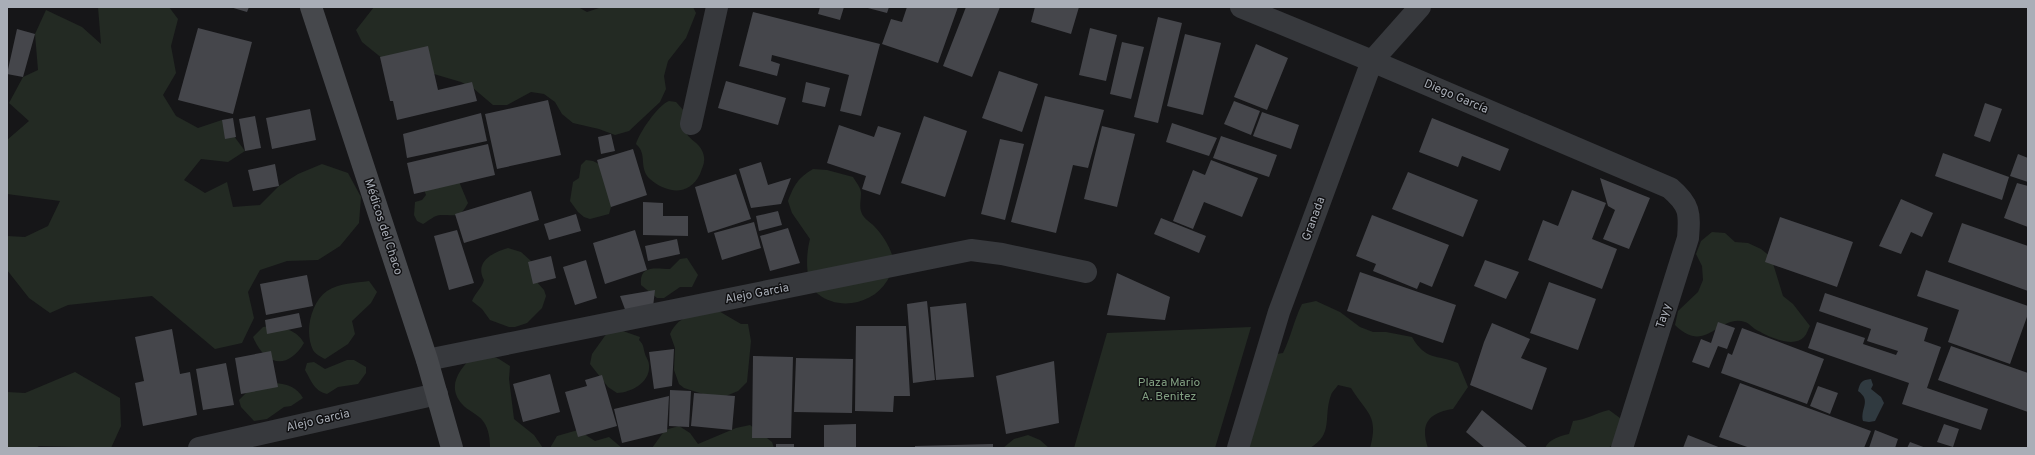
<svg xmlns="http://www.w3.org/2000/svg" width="2035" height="455" viewBox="0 0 2035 455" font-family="Overpass,sans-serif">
<rect width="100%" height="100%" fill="#161618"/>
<!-- green -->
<path fill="#232a23" d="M98 7H169L178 19 171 46 176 73 163 95 176 116 198 128 222 120 245 151 228 162 201 159 184 180 205 193 227 182 233 207 260 205 279 186 298 174 322 164 348 173 361 197 359 223 340 246 318 260 287 261 260 270 248 292 254 318 242 343 215 349 152 296 68 305 50 313 29 298 7 270V236L25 237 48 226 60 201 7 194V140L29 121 9 103 23 77 38 70 35 34 46 10 82 27 101 44Z
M374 7H578L587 12 602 7H693L696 13 686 38 668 61 664 76 666 89 660 102 629 131 615 135 599 129 573 123 562 114 555 102 544 94 531 92 507 105H493L473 88 461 82 383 59 362 42 356 30Z
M669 101 676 102 685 112C685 118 684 125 685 130 688 141 702 142 704 157 705 163 702 168 700 174 689 197 666 193 650 179 638 168 648 154 636 144 639 133 658 105 669 101Z
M586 160 593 161 599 164 613 200 609 214 590 219 584 217 578 212 570 201 573 182 579 178 581 165Z
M813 169 827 170 853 177C856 182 861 188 861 193 861 202 858 209 864 217 866 220 870 222 873 225 881 233 891 247 893 259 895 266 891 275 887 281 873 304 839 311 818 294 804 283 806 254 810 239L792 213 788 201C794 185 798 178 813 169Z
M461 178 460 184 468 203C459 220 456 214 441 215 434 215 429 221 423 224L417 221 414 215 415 202 422 200 426 195 424 189Z
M1712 232 1725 233 1735 242 1748 243 1761 249 1771 257 1783 296 1793 304 1810 326C1808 329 1807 334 1804 337 1793 349 1767 336 1755 329 1752 327 1749 323 1745 322 1719 313 1706 356 1675 325L1678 311 1698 292 1703 280 1702 266 1696 254 1701 241Z
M508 248 521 252 531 261 535 280 544 290 546 296 542 308 527 323 515 327H509L490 320 482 309 472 301C475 293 482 288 484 280 474 262 493 252 508 248Z
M687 258 698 275 692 287H680L664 298H657L641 285C639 264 656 269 670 269L680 259Z
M369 281 377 292 371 303 352 321 355 334 348 344 325 359C321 357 315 354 313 350 304 332 311 302 327 291 340 283 355 283 369 281Z
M1316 301 1340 312 1360 327 1373 332H1386L1412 337C1426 361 1436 354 1458 363L1468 387 1453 409C1428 413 1420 424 1428 448H1370C1379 415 1367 414 1351 388L1338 385C1336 388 1332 392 1331 395 1323 417 1334 434 1310 448H1246L1270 355 1283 353C1291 337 1294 320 1302 304Z
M717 310 741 324H748L751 341 747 382 738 391 726 396 706 395 684 388 679 384 674 370 675 348 670 334C680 313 696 315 717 310Z
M269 326C283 327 297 330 304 343 287 371 265 365 253 337L263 327Z
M1251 327 1215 448H1074L1107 333Z
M620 330 640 337 639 340C644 345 643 347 645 354 646 357 649 361 649 365 651 382 631 393 617 393L608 387 590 364 592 354 607 333Z
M487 354 499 359 510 366 509 379 514 419 534 435 543 448H490C490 439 489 429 483 421 478 414 468 411 462 404 446 386 460 369 473 356Z
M347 360H354L366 367V373L358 384 338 387 327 394C314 391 311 380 305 370L307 363 314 362 325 369Z
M75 372 120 398 121 426 111 448 39 446 36 448H7V392L25 393Z
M275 383C287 384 297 387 303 398L291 406 284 407 267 419 254 421 241 407 239 400 249 390Z
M1609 410 1620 418 1624 431 1618 441 1608 448H1545C1549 439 1560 436 1569 434L1573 421C1586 420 1596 413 1609 410Z
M750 425 772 442 774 448H652L665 430 679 426 690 433 698 444 736 428Z
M578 430 595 441 609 437 622 448H550L557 436Z
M1028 435 1040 440 1049 448H1003L1014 439Z"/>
<!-- water -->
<path fill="#303a40" d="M1871 379 1873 385 1871 389 1881 397 1884 403 1875 421 1869 422 1863 421C1860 408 1872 401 1858 391 1860 382 1862 380 1871 379Z"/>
<!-- building -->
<path fill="#45464b" d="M230 7H249L247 12Z
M820 7H844L840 20 818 14Z
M864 7H889L887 13Z
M907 7H958L938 63 882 44 891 19 902 22Z
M966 7H1000L972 77 943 66Z
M1035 7H1079L1071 34 1031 22Z
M753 12 880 44 861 116 840 111 849 75 772 55 771 61 780 64 777 76 739 66Z
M1158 17 1182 23 1158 123 1134 117Z
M198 28 252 42 233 114 178 100Z
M1090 28 1117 35 1106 81 1079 75Z
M17 29 35 34 23 77 7 74Z
M1185 34 1221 43 1203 115 1167 106Z
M1122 42 1144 47 1131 99 1110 94Z
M1256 44 1288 58 1267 110 1234 97Z
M428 46 438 90 472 82 477 101 397 120 393 101H390L380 57Z
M999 71 1038 84 1022 132 982 118Z
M726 81 786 98 778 125 718 108Z
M806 82 830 88 825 107 802 102Z
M1045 96 1104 110 1088 168 1073 165 1056 233 1011 222Z
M548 100 561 155 497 169 485 114Z
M1234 101 1260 111 1251 135 1224 124Z
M1985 103 2002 109 1990 142 1974 136Z
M310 109 316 140 272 149 266 118Z
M1262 112 1299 125 1291 149 1253 136Z
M481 113 487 141 407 158 403 134Z
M255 116 261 148 245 151 239 119Z
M924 116 967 131 945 197 901 183Z
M233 118 236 137 225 139 222 120Z
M1432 118 1509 149 1500 171 1462 156 1458 167 1419 152Z
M1172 123 1217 138 1209 156 1166 142Z
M839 125 874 137 878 126 901 133 880 195 862 189 866 176 827 163Z
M1102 126 1135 134 1117 207 1084 199Z
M611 134 615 151 601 154 598 137Z
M1221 136 1277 155 1269 177 1213 158Z
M1000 139 1024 144 1005 220 981 214Z
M488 144 495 175 414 194 407 163Z
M633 149 647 195 611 207 597 160Z
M1943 153 2009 177 2002 200 1935 176Z
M2018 154 2028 158V182L2010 176Z
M1211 160 1258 178 1242 217 1204 202 1193 229 1173 221 1193 170 1205 175Z
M761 162 768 185 791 178 781 204 751 208 739 169Z
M275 164 279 186 253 191 248 170Z
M1408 172 1478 200 1463 237 1392 209Z
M736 174 751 219 708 233 695 187Z
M1600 178 1650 198 1629 249 1603 239 1615 210 1608 206Z
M2017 183 2028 186V227L2004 218Z
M1572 190 1606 203 1592 239 1617 249 1602 289 1528 260 1543 220 1558 226Z
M531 191 539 220 464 243 455 214Z
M1901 199 1933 213 1922 237 1911 232 1901 254 1879 246Z
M643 202 663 203V216H688V236L643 235Z
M778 211 782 225 759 231 756 216Z
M576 214 581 231 549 240 544 224Z
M1372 215 1449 245 1432 287 1420 282 1417 289 1373 271 1376 264 1356 256Z
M1780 217 1853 242 1837 287 1765 262Z
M1161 218 1206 236 1199 253 1154 234Z
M754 222 761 248 722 260 714 233Z
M1962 223 2028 246V291L1948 262Z
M788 228 800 263 770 271 760 236Z
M457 230 474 283 449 290 434 236Z
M635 230 647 270 605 284 593 243Z
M677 239 680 254 648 261 645 246Z
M551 256 556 278 533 284 528 262Z
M586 260 597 298 575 305 563 267Z
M1485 260 1519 272 1506 299 1474 286Z
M1926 270 2028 306V314L2010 364 1948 342 1959 310 1917 296Z
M1360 272 1456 305 1443 343 1347 311Z
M1117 273 1170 297 1165 320 1107 315Z
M307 275 313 306 266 315 260 284Z
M1549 282 1596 299 1578 350 1530 333Z
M655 290 653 307 626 312 620 296Z
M1825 293 1928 328 1924 341 1941 347 1927 388 1988 409 1981 430 1902 404 1909 383 1808 348 1817 322 1865 338 1863 344 1896 355 1898 351 1867 341 1871 329 1819 311Z
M927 301 935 380 913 383 907 304Z
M966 303 974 377 936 380 930 307Z
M299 313 302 327 267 334 265 320Z
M1718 322 1735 328 1727 349 1718 346 1709 368 1692 362 1701 339 1711 343Z
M1492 323 1530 339 1521 358 1547 368 1532 410 1470 385 1484 342Z
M856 326H906L910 396H894L893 412 855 411Z
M1742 328 1824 359 1807 404 1721 373 1728 353 1732 355Z
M172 329 180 374 190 372 197 415 143 426 135 383 144 381 135 337Z
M1951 346 2028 373V412L1938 380Z
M674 349 672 386 654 389 649 352Z
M271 351 278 387 241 394 235 358Z
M753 356 793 357 791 438H752Z
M796 358 853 359 852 413 794 412Z
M1054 361 1059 423 1006 434 996 376Z
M226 363 234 405 203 410 196 369Z
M550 374 560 412 523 422 513 384Z
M602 375 617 426 578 437 565 392 587 386 585 380Z
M1740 383 1871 431 1864 448H1750L1719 437Z
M1818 386 1838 393 1830 414 1810 406Z
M670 390 691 391 689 427 669 426Z
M694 393 735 396 732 430 691 426Z
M669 396 667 432 622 443 614 409Z
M1482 410 1528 448H1485L1466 432Z
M856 424V448H824V425Z
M1944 424 1959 429 1953 447 1937 442Z
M1875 430 1898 439 1895 448H1869Z
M1688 435 1721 448H1683Z
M1910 442 1926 448H1907Z
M776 444H794V448H776Z
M993 444V448H915V446Z"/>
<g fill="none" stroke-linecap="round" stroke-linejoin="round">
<!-- minor -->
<path stroke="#37393d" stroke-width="22" d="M1241 7 1372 61 1670 188C1690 205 1690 213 1688 238L1622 448
M691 124 717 7
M427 360 971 250 1002 254 1086 272
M1238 448 1279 312 1372 61 1420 7"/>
<!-- tertiary -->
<path stroke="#37393d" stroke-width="22" d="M199 448 437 394"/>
<!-- secondary -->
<path stroke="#46484c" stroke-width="22" d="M311 7 427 360 452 448"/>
</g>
<g text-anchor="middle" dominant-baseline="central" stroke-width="3" stroke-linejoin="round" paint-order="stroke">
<!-- street labels -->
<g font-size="12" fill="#a9aeb7" stroke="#111113">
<text transform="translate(1456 97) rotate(23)">Diego García</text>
<text transform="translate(1314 219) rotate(-70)">Granada</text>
<text transform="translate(383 227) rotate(72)">Médicos del Chaco</text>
<text transform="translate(757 294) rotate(-11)">Alejo Garcia</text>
<text transform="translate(1664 316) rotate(-73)">Tayy</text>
<text transform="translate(318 421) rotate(-13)">Alejo Garcia</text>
</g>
<!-- park labels -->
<g font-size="12" fill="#82a082" stroke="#111113">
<text x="1169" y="383">Plaza Mario<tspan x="1169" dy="14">A. Benitez</tspan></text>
</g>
</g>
<!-- border -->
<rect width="2035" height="455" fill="none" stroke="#a9aeb7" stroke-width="16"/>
</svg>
